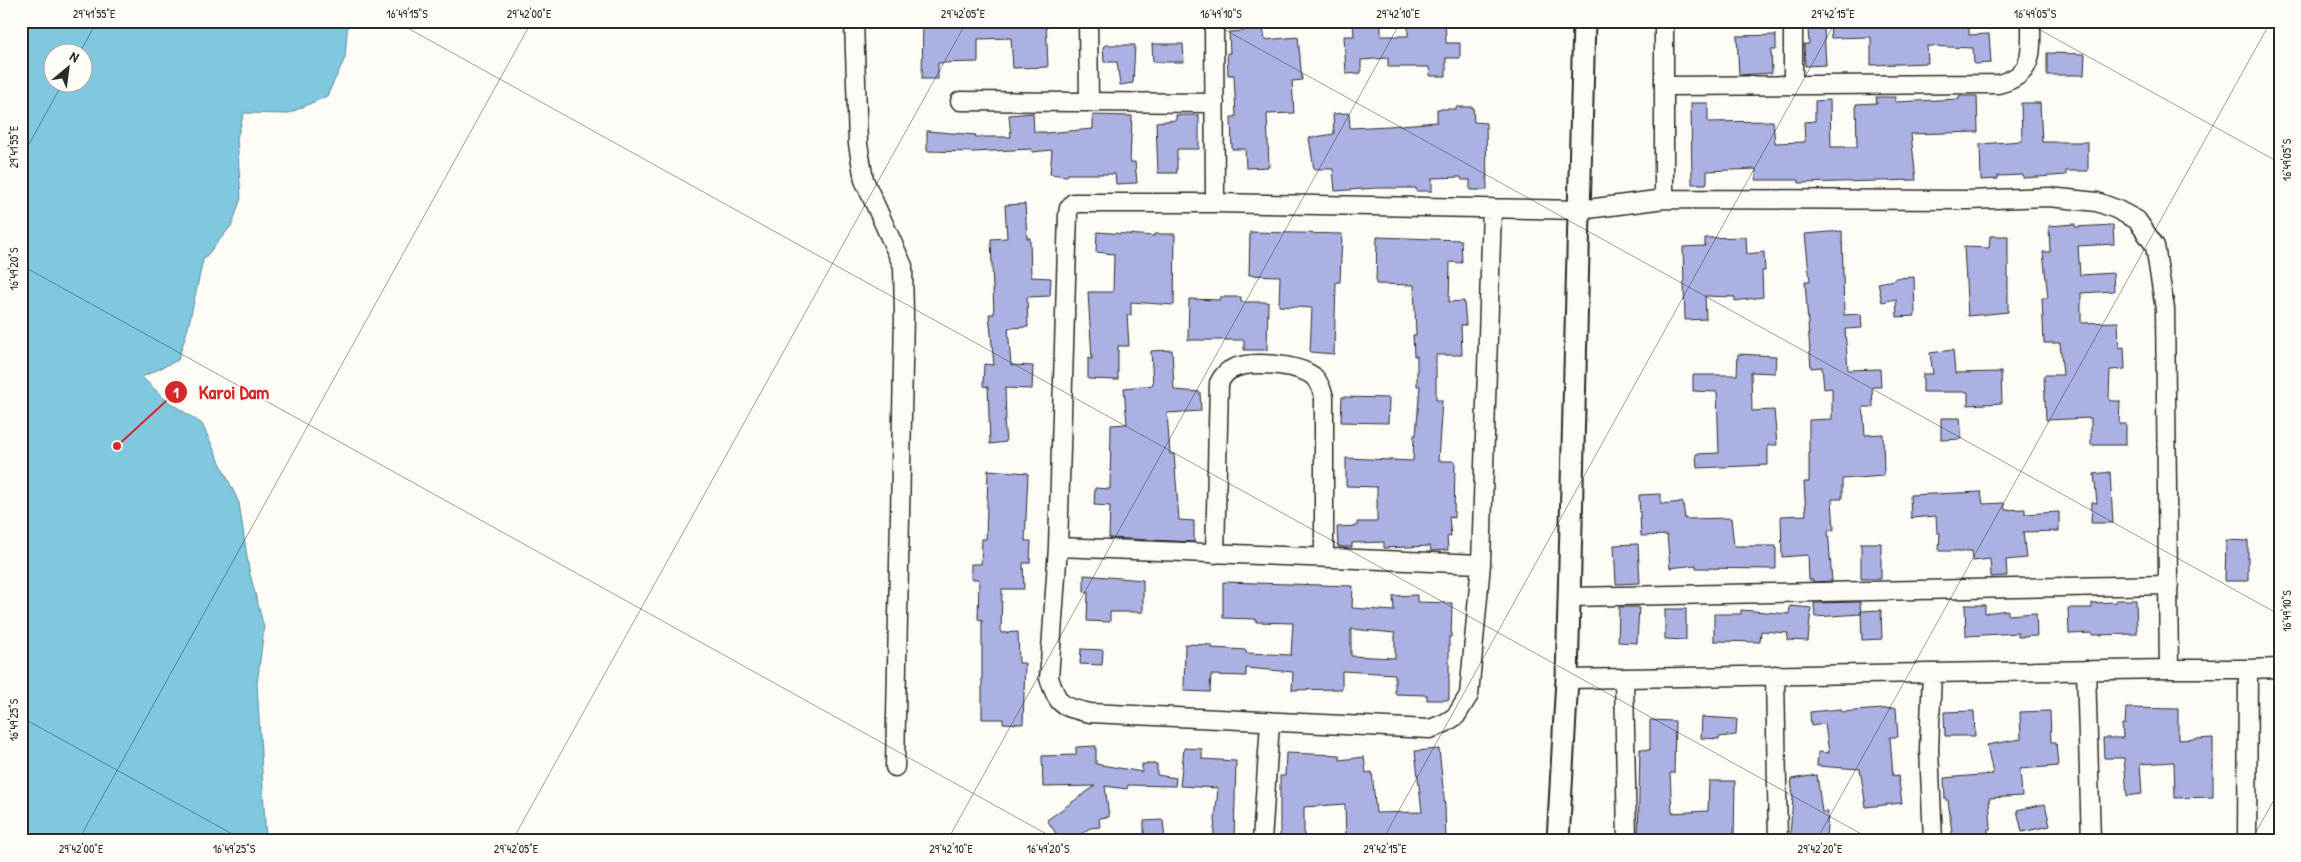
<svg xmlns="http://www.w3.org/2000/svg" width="2301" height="862" viewBox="0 0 2301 862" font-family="'Patrick Hand',sans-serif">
<rect width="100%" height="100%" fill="#fdfcf7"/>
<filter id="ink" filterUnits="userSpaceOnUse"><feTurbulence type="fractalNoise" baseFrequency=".02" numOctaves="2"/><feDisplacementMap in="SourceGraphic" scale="10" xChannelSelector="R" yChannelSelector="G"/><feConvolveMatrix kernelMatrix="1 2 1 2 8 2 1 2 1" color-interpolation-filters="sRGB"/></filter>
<g filter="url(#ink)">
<!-- water -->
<path fill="#7fc8df" stroke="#5d8997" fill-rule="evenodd" d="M21 21H348L345 58 327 96 287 114 244 113 237 138 241 198 232 225 203 260 188 328 178 360 142 377 166 400 202 424 239 503 249 570 264 628 257 684 266 841H21ZM52 52H82V82H52Z"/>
<!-- building -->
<path fill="#abb2e3" stroke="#2b2b2b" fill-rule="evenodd" d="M923 21H1046L1048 67 1013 68 1011 38 978 39V62L938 63V79H922Z
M1243 21H1262L1265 40 1298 37 1302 80 1292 81 1294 113 1267 114 1269 167 1246 168 1245 149H1232L1231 117H1236L1234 75H1228L1227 53H1230L1229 32 1244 31Z
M1353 21H1381V36H1408V21H1445L1446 43H1460V58H1446V76H1430L1429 67H1388V58L1361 60V73L1346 74 1344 36H1354Z
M1830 21H1894V27L1932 25 1969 26V35L1989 34 1991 63 1974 64 1973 48 1927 46 1928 63 1871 65V37L1831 38Z
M1808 29H1824L1826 65 1805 66 1804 44H1809Z
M1776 35V50H1771L1772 73 1739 75 1737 36Z
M1152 44H1183L1184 62H1153Z
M1105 45H1135L1133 83 1120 85 1117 62H1104L1103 47Z
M2047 53 2085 54 2084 75H2047Z
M1959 96H1977L1978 132 1911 134 1916 180 1799 183V180H1756V169L1707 171V184H1692L1691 103H1708V122L1773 121 1775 143 1805 142 1804 122 1815 121V101L1830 100 1831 147H1857L1856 104 1877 103 1876 97H1895V102L1959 99Z
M2021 103H2040L2042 142H2088V171H2066V175L2023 178V175L1998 176V179L1981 180 1980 144 2022 141Z
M1456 107H1473L1474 122 1486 123 1487 190H1470V180H1462L1461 177 1432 178V191H1416V188H1376L1335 191 1333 169H1314L1309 138 1334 134 1333 114 1349 113 1350 128 1389 126 1437 122V109H1456Z
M1033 113 1034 132H1046V133L1093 129V115L1132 116 1130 162H1135L1137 183 1116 184 1115 174H1068L1067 176 1050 174 1052 150 1032 152V149L974 152 927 151V131L976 135 975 137H1011L1009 115Z
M1176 115H1199V149H1177V173H1158L1156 122 1176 120Z
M1025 204 1027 238H1030L1031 277 1051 278 1050 296 1027 297 1028 327 1008 328 1011 365 1033 366 1032 389 1005 388 1006 421H1004L1006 442 990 444 988 387 983 386 984 364 994 365 989 314H994L991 239 1007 238 1005 205Z
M2075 224V227L2113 225 2114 244 2078 246 2080 275 2113 273 2114 291 2081 293V323L2118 322 2119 348 2124 347 2125 369 2110 370 2109 397 2110 401H2120L2119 424H2126V445H2091V418L2046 420 2044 375H2063L2060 343H2044L2042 298H2048L2043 252H2050L2049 226Z
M1842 231 1844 315 1861 314 1862 328 1845 329 1848 370 1880 369 1881 387H1872L1873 407H1863L1865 435 1883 434 1884 476 1842 479V499H1832L1834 530H1828L1832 581 1813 582V580H1809L1808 555 1782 557 1781 516 1806 515 1804 482H1809V420L1832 419V388L1824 389 1822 367 1811 368 1805 281H1810L1805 234Z
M1097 232 1154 236V234H1175L1174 305 1131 302V315H1127L1129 346H1118V380L1088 379V358L1092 359 1088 292H1113L1114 254 1096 252Z
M1250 232 1342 234 1340 282H1336L1334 354 1310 352 1312 308 1279 306 1280 276 1249 275Z
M1990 236H2008V312L1968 316 1964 247 1989 248Z
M1377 237 1461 240 1462 263 1450 262 1449 302 1464 301 1466 325H1461L1462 355H1436V400H1442L1438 461H1455L1454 518 1449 517 1451 536 1447 537 1448 550 1431 551 1430 546 1384 548V542L1352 543V547H1338L1337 527 1357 526V522H1377V487L1346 486V458L1413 461 1414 435H1416L1420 386H1417V356H1414L1413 335H1416L1414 285 1376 284Z
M1746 237 1747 254 1764 252 1765 271H1762L1763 297 1735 301V297L1705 296 1706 319 1685 320 1683 247 1705 246V238Z
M1914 277 1915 316 1897 317 1896 299 1882 302 1878 283 1895 280V278Z
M1220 297H1241V302H1268L1267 350H1244V340H1188L1189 299 1220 300Z
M1172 350 1174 390 1200 392 1201 411 1167 413 1170 454H1174L1179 520 1194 521V542L1109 538 1110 506 1094 505 1095 488 1110 489 1111 425 1127 424 1124 388 1153 385 1151 351Z
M1953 350 1955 373 2001 372 2002 403 1968 405V392H1923V374H1933L1930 353Z
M1738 354 1776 356 1775 373 1751 372 1752 411 1774 410 1777 445H1768V465L1697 468 1696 454 1719 453 1717 392 1693 391V375H1737Z
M1342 397 1389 398 1388 423 1341 422Z
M1941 418H1960L1962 439 1941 440Z
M988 470 1028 473 1025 541H1031L1030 563H1023L1024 589H1002L1001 633 1018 632 1019 663H1025L1023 724 1003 723V719H982V620L978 619 979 579H971V564H981L982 539H986Z
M2110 472 2113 523H2091L2092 502 2097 503 2094 474Z
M1981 492 1983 504 2004 503 2005 510 2025 509V514L2059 512V531L2023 532 2026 558 2006 560 2007 576 1991 577 1990 559 1973 561 1972 551H1939L1940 533H1937L1936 516 1911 518 1910 495Z
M1661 494V504L1683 502 1685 519 1731 518 1734 546H1776V569L1696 568V565L1670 568 1667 535 1641 536 1639 495Z
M2226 540 2248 541V581H2225Z
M1861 543H1881V579H1861Z
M1638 544 1640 583 1616 584 1614 545Z
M1084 575 1143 580V612H1110V622L1087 621 1088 592H1084Z
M1223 582 1353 586 1352 608 1394 611 1393 596 1417 595V602L1452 603 1451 637H1449V700H1427V695L1395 694V674L1342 671V689L1292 690 1293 672 1246 668V676L1211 675 1210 692 1184 691 1185 644 1212 645V648L1246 650V653L1291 655 1293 623 1256 622V619L1223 618ZM1351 629 1395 633V658L1351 656Z
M2116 600H2136L2137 634 2092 635V633L2069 634 2068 608H2092V603L2116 602Z
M1860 602 1861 614 1815 617 1814 603Z
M1965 605H1985V613L2008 610V615L2036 613 2037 636 2018 637V633L1966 636Z
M1790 606 1811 608 1808 641 1787 640 1788 633 1761 631 1760 642 1714 641V614H1741V610L1789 614Z
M1619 607H1639L1637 643 1618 642Z
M1665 609H1686V640L1665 639Z
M1881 610 1882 639 1862 640 1861 611Z
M1081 649 1103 650 1102 665 1080 664Z
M1896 708 1898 737H1890L1893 776 1898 775 1902 803 1866 807 1860 769 1817 766 1818 752 1829 753 1825 724 1811 726 1810 712 1841 709V712Z
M2126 708 2178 709V740L2213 738V797L2175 798 2174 762 2140 764 2142 794 2127 796 2124 758H2104L2103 738H2123L2122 724H2125Z
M1974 711 1975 736H1945L1944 712Z
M2050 711 2051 742H2056L2058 766 2020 769 2022 796 1989 798 1991 829H1988V841H1953L1948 800H1945L1944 778 1993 774 1987 745 2021 739 2020 712Z
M1702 717 1737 719 1736 735 1719 737V739L1701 738Z
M1650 720 1675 721 1674 773H1670L1672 813 1708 811 1709 781H1735L1734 836 1696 834V839L1638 841 1640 749 1650 750Z
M1096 746V764L1142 772V764H1157V775L1176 778 1175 786 1128 785 1127 789 1105 786 1109 817 1099 818 1100 827 1090 828 1071 841H1061L1047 820 1095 786 1043 787 1042 756 1076 755V747Z
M1184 748 1202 749V759L1236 761 1234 841H1213L1218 788 1180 786Z
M1439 749 1445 807 1446 841H1346L1345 804 1304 807V841H1280V776H1285L1286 753 1340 755V760L1364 757 1366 773 1372 772 1376 813 1422 812 1415 751Z
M1817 775 1822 812H1828L1826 839 1790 835 1793 798 1791 779Z
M2045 804 2050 826 2022 832 2017 810Z
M1163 820 1165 840 1144 841V821Z"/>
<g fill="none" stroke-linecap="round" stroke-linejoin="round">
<!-- minor casing -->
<g stroke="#2b2b2b" stroke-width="21">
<path id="minor" d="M854 21 858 144 864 180 903 266 904 314 895 767
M1088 21 1089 102
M1214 21 1215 203
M1793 85V21
M1664 86 1998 84C2035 75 2031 53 2031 21
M960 101 1215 103
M1664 199V21
M1492 208 1481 564 1469 695 1456 716 1445 723 1430 729 1090 713C1061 706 1059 707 1049 678L1058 547 1068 213 1069 208 1073 203H1215L1580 210 1664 199 1969 200 2049 197 2097 202 2116 209 2137 220 2155 246 2165 309 2169 669 1567 679
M1058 547 1481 564
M1215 554 1219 383C1222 377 1225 372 1232 369 1250 360 1297 364 1313 376 1319 381 1322 390 1324 397V557
M1569 597 2169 585
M2169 669H2248
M2086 670 2091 841
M1932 673 1929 749 1933 841
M1775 675 1778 841
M1624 678 1627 841
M1262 841 1270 723
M2247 841 2248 669 2280 668"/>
</g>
<!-- tertiary casing -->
<g stroke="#2b2b2b" stroke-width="25">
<path id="tertiary" d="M1558 841 1567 679 1584 21"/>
</g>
<!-- minor -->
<use href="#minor" stroke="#fdfcf7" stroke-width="18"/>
<!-- tertiary -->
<use href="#tertiary" stroke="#fdfcf7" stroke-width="21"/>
</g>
</g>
<!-- ticks -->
<path fill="none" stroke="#2b2b2b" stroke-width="1" stroke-opacity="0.45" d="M395 21 1874 841M1209 21 2280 615M2024 21 2280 163M80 52 97 21M21 159 63 82M21 265 1059 841M21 717 245 841M78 841 532 21M512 841 967 21M947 841 1401 21M1382 841 1836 21M1816 841 2271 21M2251 841 2280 789"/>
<!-- callouts -->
<path fill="none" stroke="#d62828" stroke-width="2" d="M117 446L176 392"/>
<g fill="#d62828" stroke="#fdfcf7" stroke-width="2">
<circle cx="117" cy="446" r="5"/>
<circle cx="176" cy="392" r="12"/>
</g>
<g font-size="15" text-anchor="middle" font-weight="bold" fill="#fff">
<text x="176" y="398">1</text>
</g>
<g font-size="19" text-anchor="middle" font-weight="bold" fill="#d62828" stroke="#fdfcf7" stroke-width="4" stroke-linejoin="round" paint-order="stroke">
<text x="234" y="399">Karoi Dam</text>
</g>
<!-- margin -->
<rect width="2301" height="862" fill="none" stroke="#fdfcf7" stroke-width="55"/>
<!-- north arrow -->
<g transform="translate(68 68) rotate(29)"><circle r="24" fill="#fdfcf7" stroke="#a9a8a5"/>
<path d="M0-4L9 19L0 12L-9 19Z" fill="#2b2b2b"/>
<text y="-8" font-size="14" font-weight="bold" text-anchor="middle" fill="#2b2b2b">N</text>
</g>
<rect x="28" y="28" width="2246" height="806" fill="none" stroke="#2b2b2b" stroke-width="2"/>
<g font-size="12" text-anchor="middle" fill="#2b2b2b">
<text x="94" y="18">29°41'55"E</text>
<text x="407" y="18">16°49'15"S</text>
<text x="529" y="18">29°42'00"E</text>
<text x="963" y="18">29°42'05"E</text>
<text x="1221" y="18">16°49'10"S</text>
<text x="1398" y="18">29°42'10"E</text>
<text x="1833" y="18">29°42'15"E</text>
<text x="2035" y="18">16°49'05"S</text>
<text transform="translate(14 147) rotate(-90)" y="4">29°41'55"E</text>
<text transform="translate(2287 160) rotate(-90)" y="4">16°49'05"S</text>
<text transform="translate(14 269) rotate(-90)" y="4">16°49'20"S</text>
<text transform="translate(2287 611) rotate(-90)" y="4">16°49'10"S</text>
<text transform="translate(14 720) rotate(-90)" y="4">16°49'25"S</text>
<text x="81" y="853">29°42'00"E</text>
<text x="234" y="853">16°49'25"S</text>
<text x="516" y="853">29°42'05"E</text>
<text x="951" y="853">29°42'10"E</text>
<text x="1048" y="853">16°49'20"S</text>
<text x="1385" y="853">29°42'15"E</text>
<text x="1820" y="853">29°42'20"E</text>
</g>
</svg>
